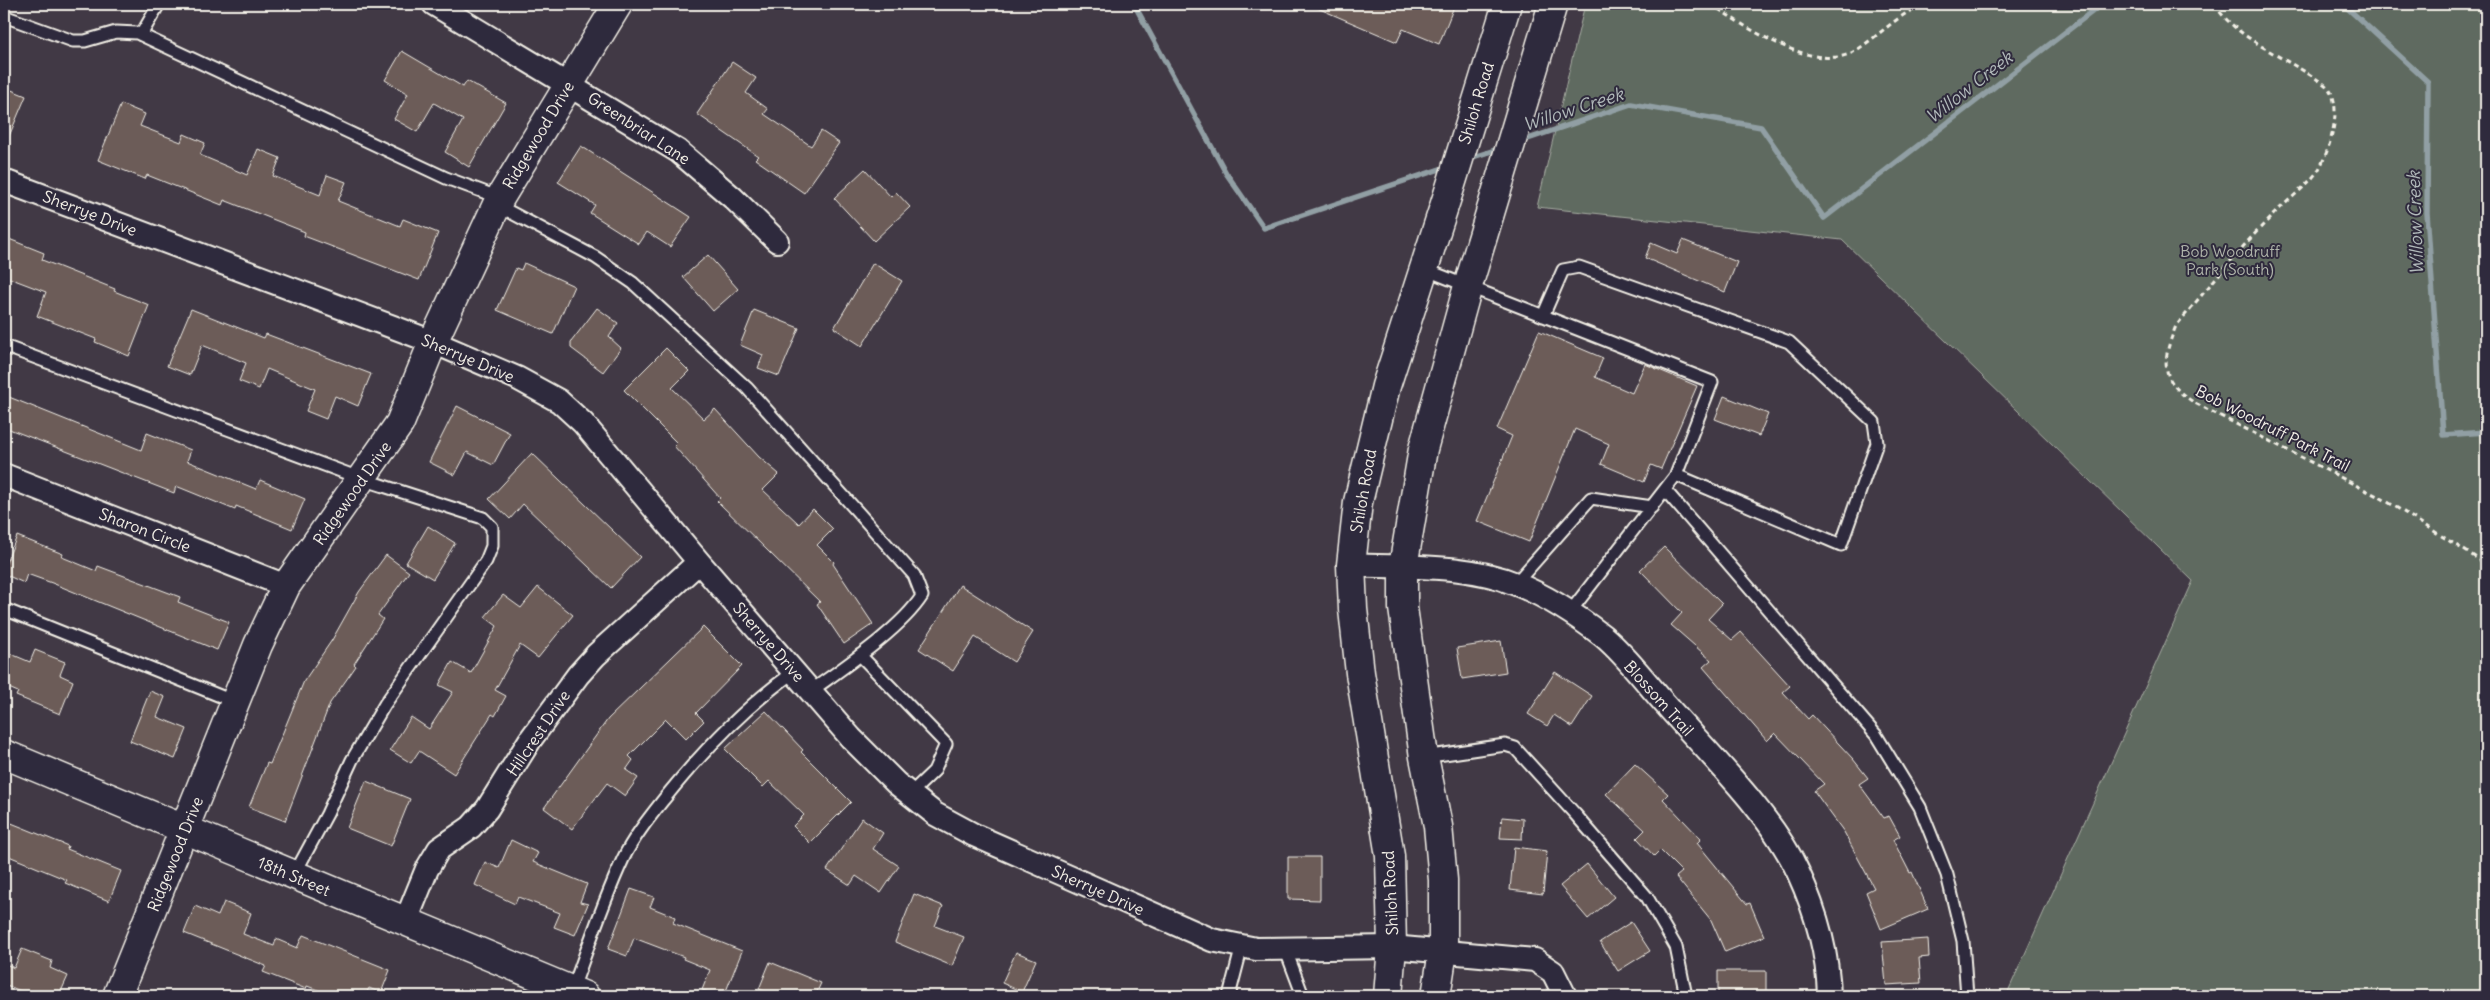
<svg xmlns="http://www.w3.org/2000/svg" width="2490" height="1000" viewBox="0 0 2490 1000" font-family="Delius,sans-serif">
<rect width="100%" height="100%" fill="#413945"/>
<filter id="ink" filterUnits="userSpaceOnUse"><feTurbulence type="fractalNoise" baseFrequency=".02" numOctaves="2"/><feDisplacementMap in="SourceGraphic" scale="10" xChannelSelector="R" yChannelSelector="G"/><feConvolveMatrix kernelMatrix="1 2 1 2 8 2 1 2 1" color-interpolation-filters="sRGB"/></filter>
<g filter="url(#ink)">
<!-- green -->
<path fill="#5e6b60" stroke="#a9aea4" d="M1585 4H2486V996H2006L2193 581 1842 240 1537 207Z"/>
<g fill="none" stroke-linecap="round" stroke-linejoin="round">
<!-- stream -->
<path stroke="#919fa4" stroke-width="5.5" d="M1134 4 1226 173 1264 228 1449 166
M2343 4 2428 82 2427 213 2443 435 2486 432
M1519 142 1631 104 1761 127 1824 218 2102 4
M1467 159 1501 148"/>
</g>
<!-- building -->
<path fill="#6c5c59" stroke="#f4f1e8" d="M1308 4H1455L1439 44 1403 29 1397 42Z
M402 51 463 87 467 81 506 103 469 167 445 152 463 120 434 103 417 132 394 119 408 94 385 80Z
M732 62 756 78 746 93 768 109 764 114 811 146 821 131 839 143 804 193 755 159 758 156 697 114Z
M4 87 26 96 4 148Z
M121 104 145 114 140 126 181 142 184 134 205 143 200 155 247 175 258 149 280 158 273 176 320 195 327 175 346 182 338 201 400 226 403 219 438 233 419 280 304 236 305 232 224 200 222 205 147 175 145 179 98 160Z
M581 146 691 217 670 247 647 232 639 244 590 213 595 205 558 182Z
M865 169 891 197 896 192 910 207 874 241 834 198Z
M4 237 44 253 42 260 115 289 114 291 149 305 129 356 95 342 96 339 37 316 46 292 4 276Z
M1683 240 1737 262 1725 292 1645 258 1651 243 1677 254Z
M708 255 738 289 713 311 683 277Z
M524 263 574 286 553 334 497 310 516 268 521 270Z
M873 263 902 281 862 346 834 328Z
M597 308 618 323 609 337 621 348 603 372 571 348V342Z
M191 309 264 338 266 334 371 374 358 406 335 396 326 419 306 411 315 389 267 369 259 389 239 381 246 363 202 345 190 375 167 366Z
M754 310 799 328 779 376 758 368 763 355 740 345Z
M1539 331 1603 358 1595 377 1632 393 1645 364 1697 386 1661 469 1651 465 1644 482 1601 464 1609 444 1575 429 1529 542 1477 521 1512 436 1497 429Z
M666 348 689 371 672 388 704 419 715 409 759 457 779 474 763 490 799 524 813 509 833 529 817 545 834 562 833 564 873 624 844 644 817 604 820 602 717 501 720 498 674 446 677 443 624 390Z
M4 395 141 450 147 433 191 450 187 461 256 489 260 480 305 499 292 529 236 506 235 510 176 486 174 493 4 427Z
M1724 396 1768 414 1759 436 1715 419Z
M457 406 510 433 493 465 467 452 455 475 429 462Z
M532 453 640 557 611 588 523 504 510 519 489 499Z
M428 526 455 543 433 579 406 563Z
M17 536 63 554 62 557 96 571 98 566 180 597 178 602 229 622 217 650 52 583 27 574 24 583 4 574V568Z
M1664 547 1722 604 1708 619 1732 640 1741 632 1790 686 1783 692 1808 719 1812 715 1853 759 1868 778 1859 784 1884 818 1889 816 1900 836 1893 840 1910 873 1912 872 1928 909 1881 929 1866 892 1874 888 1844 832 1814 791 1824 784 1775 733 1767 741 1703 667 1711 660 1671 625 1682 613 1640 570Z
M386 555 409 572 378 615 383 619 354 664 356 666 330 703 285 821 249 807 267 763 270 764 304 681 332 640 359 592Z
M960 585 1033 632 1014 662 975 637 953 671 919 649Z
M538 587 573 615 538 658 520 645 495 690 506 696 495 716 492 714 454 774 419 751 411 763 390 750 411 717 429 729 453 692 439 685 452 662 471 673 497 626 485 617 503 595 521 608Z
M703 627 742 666 696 713 704 721 686 739 666 719 629 756 633 760 626 770 638 778 625 796 607 783 572 829 544 808 608 719Z
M1501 641 1506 672 1462 679 1457 648Z
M35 650 65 662 60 675 73 681 60 714 16 696 18 692 4 686V651L30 662Z
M1555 672 1592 696 1572 727 1554 715 1547 726 1528 714Z
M150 691 165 697 157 717 187 729 175 759 130 741Z
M766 711 803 750 801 752 851 802 810 843 793 826 804 815 769 781 763 787 725 749Z
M1635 764 1668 794 1663 799 1701 839 1697 843 1747 904 1750 903 1764 936 1725 952 1711 920 1676 877 1682 872 1660 850 1654 856 1637 838 1645 830 1606 794Z
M366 781 410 799 391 846 347 828Z
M1502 817 1523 819 1522 839 1500 838Z
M862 818 883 833 873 849 899 866 881 893 856 876 850 885 827 870Z
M4 820 68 846 67 849 121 871 109 901 65 883 67 880 4 854Z
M511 840 538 853 533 862 587 884 580 902 588 904 575 935 554 927 560 913 518 897 515 904 475 885 485 862 499 868Z
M1514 847 1547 851 1543 894 1510 890Z
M1288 857H1320V900L1288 899Z
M1587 864 1614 897 1588 919 1560 886Z
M631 889 654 897 650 907 675 917 673 923 742 951 724 996 702 990 710 970 683 959 684 957 634 938 627 956 608 949Z
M914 894 943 906 935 926 964 937 952 966 895 942Z
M224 902 251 913 243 934 274 946 276 939 297 948 303 935 390 970 381 993 369 988 365 996H334L307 986 306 989 263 972 266 966 184 933 195 906 218 916Z
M1631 922 1650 951 1618 971 1600 942Z
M1928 939 1929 957 1919 958 1921 983 1886 985 1882 942Z
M22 949 52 961 50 968 68 976 59 996H32L4 984V963L14 968Z
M1016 952 1036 960 1022 992 1002 983Z
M770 962 821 983 815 996H777L759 989Z
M1718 971H1766V996L1718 995Z"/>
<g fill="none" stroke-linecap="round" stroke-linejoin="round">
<!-- service casing -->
<g stroke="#f4f1e8" stroke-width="15">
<path id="service" d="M4 16 73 41H85L116 32 137 33 446 178 500 198
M141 35 159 4
M497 205 595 257 633 283 747 388 914 575 922 596C901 629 844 667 811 691
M1424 269 1712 382 1676 475 1570 612
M1543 316 1563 270 1579 267 1789 342 1874 422 1877 443 1841 545 1676 475
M4 346 362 479 483 518 492 527V546L486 561 385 704 352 760 327 814 294 875
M1665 490 1876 735 1920 807 1947 875 1963 941 1967 996
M1515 584 1591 498 1652 507
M4 609 235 702
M860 655 946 744 934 771 910 794
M1424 757 1505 745 1515 748 1575 814 1647 897 1676 947 1686 996
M1285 948 1303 996
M572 991C588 947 603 902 623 859 633 838 649 818 664 799 702 752 744 707 794 672
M1229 996 1242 946"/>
</g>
<!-- minor casing -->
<g stroke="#f4f1e8" stroke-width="26">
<path id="minor" d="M434 4 678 151 733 198 777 241
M4 181 433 342 517 378 559 401 583 423 699 562 851 738 896 783 935 814 974 835 1212 940 1256 949 1392 947 1535 960 1553 972 1565 996
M4 475 286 586
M1351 565C1405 568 1465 563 1516 584 1547 596 1577 616 1603 636 1626 655 1647 684 1667 706 1709 754 1772 815 1798 872 1816 911 1828 954 1829 996
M405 923 427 869 439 849 471 827 487 809 530 740 578 675 596 655 699 562"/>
</g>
<!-- tertiary casing -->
<g stroke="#f4f1e8" stroke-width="31">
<path id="tertiary" d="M4 754 585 996
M117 996 258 645 286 586 400 423 433 342 500 198 618 4"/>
</g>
<!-- secondary casing -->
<g stroke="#f4f1e8" stroke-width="31">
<path id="secondary" d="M1388 996 1392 947 1390 856 1360 673 1353 609 1351 565 1358 502 1386 386 1450 188 1507 4
M1436 996 1443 951V880L1438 826 1424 757 1403 608V567L1423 449 1468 286 1553 4"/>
</g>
<!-- path -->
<path stroke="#f4f1e8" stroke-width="3" stroke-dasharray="5 4" stroke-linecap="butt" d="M1711 4C1744 26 1815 75 1855 51 1879 36 1898 14 1925 4
M2215 4C2232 37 2294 62 2324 84 2346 100 2330 149 2319 169 2311 183 2283 204 2271 217 2237 251 2207 289 2176 326 2161 362 2160 381 2195 403L2383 499 2486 564"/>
<!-- service -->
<use href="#service" stroke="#2f2a3d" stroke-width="11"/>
<!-- minor -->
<use href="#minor" stroke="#2f2a3d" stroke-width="22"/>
<!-- tertiary -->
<use href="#tertiary" stroke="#2f2a3d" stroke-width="28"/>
<!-- secondary -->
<use href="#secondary" stroke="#2f2a3d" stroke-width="28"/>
</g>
</g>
<g text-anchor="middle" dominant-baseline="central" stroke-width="4" stroke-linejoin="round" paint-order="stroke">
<!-- street labels -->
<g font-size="16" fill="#f4f1e8" stroke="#2f2a3d">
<text transform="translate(1476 103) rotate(-73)">Shiloh Road</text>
<text transform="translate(639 128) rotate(33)">Greenbriar Lane</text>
<text transform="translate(538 135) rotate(-59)">Ridgewood Drive</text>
<text transform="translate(90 213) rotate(21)">Sherrye Drive</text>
<text transform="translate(468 358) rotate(23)">Sherrye Drive</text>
<text transform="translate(2273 428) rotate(27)">Bob Woodruff Park Trail</text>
<text transform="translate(1363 491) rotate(-80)">Shiloh Road</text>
<text transform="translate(352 493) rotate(-55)">Ridgewood Drive</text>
<text transform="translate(145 530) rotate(21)">Sharon Circle</text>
<text transform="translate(769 642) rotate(49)">Sherrye Drive</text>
<text transform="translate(1659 698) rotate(48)">Blossom Trail</text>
<text transform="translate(538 733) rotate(-56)">Hillcrest Drive</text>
<text transform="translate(175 854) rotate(-68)">Ridgewood Drive</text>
<text transform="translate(294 876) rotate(23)">18th Street</text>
<text transform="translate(1098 890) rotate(24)">Sherrye Drive</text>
<text transform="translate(1390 893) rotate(-93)">Shiloh Road</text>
</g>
<!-- park labels -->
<g font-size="16" fill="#b0b5ab" stroke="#2f2a3d">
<text x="2230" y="251">Bob Woodruff<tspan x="2230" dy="18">Park (South)</tspan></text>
</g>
<!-- water labels -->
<g font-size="18" font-style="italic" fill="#b2babb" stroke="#2f2a3d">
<text transform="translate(1969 87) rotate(-38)">Willow Creek</text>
<text transform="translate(1573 109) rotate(-18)">Willow Creek</text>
<text transform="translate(2415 223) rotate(-92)">Willow Creek</text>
</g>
</g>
<!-- margin -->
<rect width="2490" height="1000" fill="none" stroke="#2f2a3d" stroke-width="20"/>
<rect x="10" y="10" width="2470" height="980" fill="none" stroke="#f4f1e8" stroke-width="2" filter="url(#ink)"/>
</svg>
